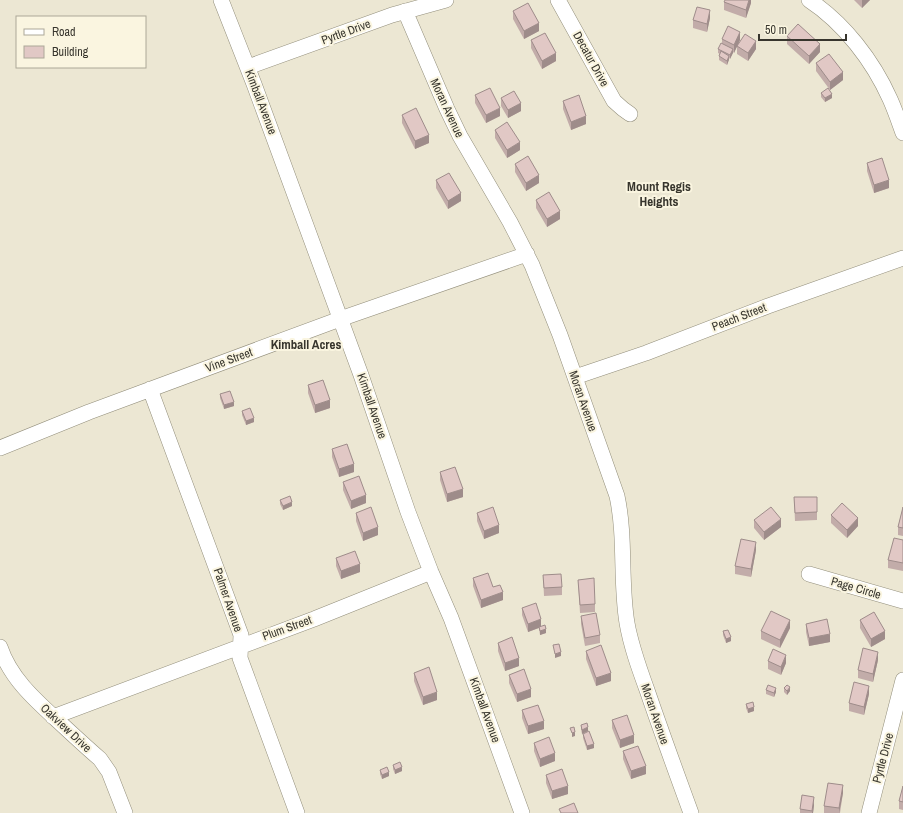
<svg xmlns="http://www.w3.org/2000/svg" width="903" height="813" viewBox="0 0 903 813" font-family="'Archivo Narrow',sans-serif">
<rect width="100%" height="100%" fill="#ece7d3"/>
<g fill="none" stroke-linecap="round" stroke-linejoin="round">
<!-- minor casing -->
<g stroke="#938f7c" stroke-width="16">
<path id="minor" d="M221 0 254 84 361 375 408 512 431 572 451 618 522 813
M558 0 614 101 623 109 630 114
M809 0C844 23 873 61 890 99 895 110 899 122 903 133
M405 11 447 109 460 136 510 222 532 265 560 335 617 496C626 538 620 581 627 623 631 646 639 668 647 690 661 731 676 772 691 813
M248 67 392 15 446 0
M575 377 646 353 768 306 903 258
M150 389 241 635 240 658 297 813
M0 448 89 412 340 319 527 254
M809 574 903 601
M0 647C10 677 33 698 56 719 71 733 85 746 100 759L109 772 125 813
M53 717 314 619 431 572
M869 813 903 680"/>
</g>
<!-- minor -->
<use href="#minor" stroke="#fff" stroke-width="15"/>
</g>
<!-- wall -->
<path fill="#c2aca9" d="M751 0V3L746 18 724 10V2Z
M854 0H870L862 8Z
M513 11 539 31 524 39 513 19Z
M710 18 707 32 693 28V20Z
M787 36 820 52 809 64 787 44Z
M722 39 740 40 734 53 733 52 730 59 729 58 727 65 719 60V56L720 54 718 53V49L722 43Z
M531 40 556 61 542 69 531 48Z
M737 46 756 49 748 61 737 54Z
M816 63 843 80 830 90 816 71Z
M821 93 832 98 825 102 821 97Z
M475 95 500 116 486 123 475 103Z
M501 98 521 111 508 118 501 106Z
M563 101 586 124 571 130 563 109Z
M402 115 429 143 415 149 402 123Z
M495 130 520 150 507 158 495 138Z
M867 163 889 188 874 193 867 171Z
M515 164 539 183 526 191 515 172Z
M436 180 461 201 448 209 436 188Z
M536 200 560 219 547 227 536 208Z
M308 385 330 408 315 413 308 393Z
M220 394 234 406 224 409 220 398Z
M242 411 254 422 246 425 242 415Z
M332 449 354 472 339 477 332 457Z
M440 472 463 497 447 502 440 480Z
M343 482 366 503 351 509 343 490Z
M794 497H817V520L795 521Z
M280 500 292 506 283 510 280 504Z
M903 507V536L898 535V527Z
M356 513 378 535 363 541 356 521Z
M477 513 499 533 484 539 477 521Z
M831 515 858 526 847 538 831 523Z
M754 520 781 527 764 540 754 528Z
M903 540V571L888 568V560Z
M756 550 751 577 735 574V566Z
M336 558 360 572 341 579 336 566Z
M543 575 562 587V595L544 596Z
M473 578 493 587 503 600 481 608 473 586Z
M578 580 595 604V612L580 613Z
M522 608 541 626 546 633 540 635 539 628 528 632 522 615Z
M581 616 600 635V643L585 646 581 624Z
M860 620 885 639 871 647 860 628Z
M806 624 830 642 809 646 806 632Z
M790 628 780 648 761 639V631Z
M723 631 731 641 726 643 723 635Z
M498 643 519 666 505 671 498 651Z
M586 651 611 681 596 686 586 659Z
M878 660 873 682 858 678V670Z
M768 661 786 663 781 675 768 669Z
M414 673 437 700 423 705 414 681Z
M509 675 531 697 517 702 509 683Z
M784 688 790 691 787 695 784 692Z
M766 690 776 692 774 697 766 694Z
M869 694 864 715 849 711V703Z
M746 704 754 711 748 713 746 708Z
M522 710 544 729 528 734 522 718Z
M612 720 634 743 620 748 612 728Z
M581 725 588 731 582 734 581 729Z
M583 734 594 748 587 750 583 738Z
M534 743 555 761 540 767 534 751Z
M623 751 646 774 631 779 623 759Z
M393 765 402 771 395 774 393 769Z
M380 770 389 776 382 779 380 774Z
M546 775 568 794 552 799 546 783Z
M903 786V810L899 809V801Z
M843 793 840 813H824V806Z
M814 805 813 813H800V809Z"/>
<!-- shaded-wall -->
<path fill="#9e8c8a" d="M749 0H751V3L746 18V10Z
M862 0H870L862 8Z
M710 10V18L707 32V24Z
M539 23V31L524 39V31Z
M740 32V40L734 53V45Z
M756 41V49L748 61V53Z
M820 44V52L809 64V56Z
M733 49V53L730 59V55Z
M556 53V61L542 69V61Z
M729 56V60L727 65V61Z
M843 72V80L830 90V82Z
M832 94V98L825 102V98Z
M521 103V111L508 118V110Z
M500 108V116L486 123V115Z
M586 116V124L571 130V122Z
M429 135V143L415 149V141Z
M520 142V150L507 158V150Z
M539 175V183L526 191V183Z
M889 180V188L874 193V185Z
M461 193V201L448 209V201Z
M560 211V219L547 227V219Z
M330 400V408L315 413V405Z
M234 402V406L224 409V405Z
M254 418V422L246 425V421Z
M354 464V472L339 477V469Z
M463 489V497L447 502V494Z
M366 495V503L351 509V501Z
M292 502V506L283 510V506Z
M858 518V526L847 538V530Z
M781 519V527L764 540V532Z
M499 525V533L484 539V531Z
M378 527V535L363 541V533Z
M756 542V550L751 577V569Z
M360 564V572L341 579V571Z
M503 592V600L481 608V600Z
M541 619V627L528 632V624Z
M790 620V628L780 648V640Z
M546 629V633L540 635V631Z
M885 631V639L871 647V639Z
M830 634V642L809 646V638Z
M731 637V641L726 643V639Z
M561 652V656L555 658V654Z
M878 652V660L873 682V674Z
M786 655V663L781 675V667Z
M519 658V666L505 671V663Z
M611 673V681L596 686V678Z
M869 686V694L864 715V707Z
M790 687V691L787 695V691Z
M776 688V692L774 697V693Z
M531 689V697L517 702V694Z
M437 692V700L423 705V697Z
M754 707V711L748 713V709Z
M544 721V729L528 734V726Z
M588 727V731L582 734V730Z
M575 732V736L572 737V733Z
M634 735V743L620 748V740Z
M594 744V748L587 750V746Z
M555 753V761L540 767V759Z
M646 766V774L631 779V771Z
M402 767V771L395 774V770Z
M389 772V776L382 779V775Z
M843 785V793L839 813V808Z
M568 786V794L552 799V791Z
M814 797V805L813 813H812Z"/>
<!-- building -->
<path fill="#e1c8c5" stroke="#9e8c8a" d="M725 0H749L746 10 724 2Z
M528 3 539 23 524 31 513 11Z
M697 7 710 10 707 24 693 20Z
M798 24 820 44 809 56 787 36Z
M728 26 740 32 734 45 722 39Z
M545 33 556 53 542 61 531 40Z
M745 34 756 41 748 53 737 46Z
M721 43 733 49 730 55 718 49Z
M721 51 729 56 727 61 719 56Z
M829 54 843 72 830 82 816 63Z
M490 88 500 108 486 115 475 95Z
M828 88 832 94 825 98 821 93Z
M514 91 521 103 508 110 501 98Z
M579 95 586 116 571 122 563 101Z
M416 108 429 135 415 141 402 115Z
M507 122 520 142 507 150 495 130Z
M528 156 539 175 526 183 515 164Z
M882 158 889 180 874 185 867 163Z
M449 173 461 193 448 201 436 180Z
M549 192 560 211 547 219 536 200Z
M323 380 330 400 315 405 308 385Z
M230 391 234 402 224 405 220 394Z
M250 408 254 418 246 421 242 411Z
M347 444 354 464 339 469 332 449Z
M455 467 463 489 447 494 440 472Z
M359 476 366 495 351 501 343 482Z
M290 496 292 502 283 506 280 500Z
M794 497H817V512L795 513Z
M842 503 858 518 847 530 831 515Z
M371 507 378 527 363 533 356 513Z
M493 507 499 525 484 531 477 513Z
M771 507 781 519 764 532 754 520Z
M903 507V528L898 527Z
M894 538 903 540V563L888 560Z
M741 539 756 542 751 569 735 566Z
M355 551 360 564 341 571 336 558Z
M488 573 493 587 500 585 503 592 481 600 473 578Z
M561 574 562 587 544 588 543 575Z
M594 578 595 604 580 605 578 580Z
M536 603 541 619 528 624 522 608Z
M771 611 790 620 780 640 761 631Z
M874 612 885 631 871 639 860 620Z
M596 613 600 635 585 638 581 616Z
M827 619 830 634 809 638 806 624Z
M545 625 546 629 540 631 539 627Z
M728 630 731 637 726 639 723 631Z
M512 637 519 658 505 663 498 643Z
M559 644 561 652 555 654 553 645Z
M601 645 611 673 596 678 586 651Z
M863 648 878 652 873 674 858 670Z
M773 649 786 655 781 667 768 661Z
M429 667 437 692 423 697 414 673Z
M524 669 531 689 517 694 509 675Z
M854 682 869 686 864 707 849 703Z
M768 685 776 688 774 693 766 690Z
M787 685 790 687 787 691 784 688Z
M753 702 754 707 748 709 746 704Z
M538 705 544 721 528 726 522 710Z
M627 715 634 735 620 740 612 720Z
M587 723 588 727 582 730 581 725Z
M574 727 575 732 572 733 570 728Z
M589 731 594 744 587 746 583 734Z
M549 737 555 753 540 759 534 743Z
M638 746 646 766 631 771 623 751Z
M400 762 402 767 395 770 393 765Z
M387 767 389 772 382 775 380 770Z
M562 769 568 786 552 791 546 775Z
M828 783 843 785 839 808 824 806Z
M903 786V802L899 801Z
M802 795 814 797 812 811 800 809Z
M574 803 578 813H561L559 809Z"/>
<g text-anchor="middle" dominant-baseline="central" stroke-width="4" stroke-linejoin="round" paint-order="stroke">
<!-- street labels -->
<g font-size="12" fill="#37352d" stroke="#faf5e0">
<text transform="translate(346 32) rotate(-20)">Pyrtle Drive</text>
<text transform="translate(591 59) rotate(61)">Decatur Drive</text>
<text transform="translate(261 102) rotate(69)">Kimball Avenue</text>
<text transform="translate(447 108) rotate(65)">Moran Avenue</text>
<text transform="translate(739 317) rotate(-21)">Peach Street</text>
<text transform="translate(229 360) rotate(-20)">Vine Street</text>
<text transform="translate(583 401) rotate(71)">Moran Avenue</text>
<text transform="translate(372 406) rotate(71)">Kimball Avenue</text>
<text transform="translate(856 588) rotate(16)">Page Circle</text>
<text transform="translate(228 600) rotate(71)">Palmer Avenue</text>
<text transform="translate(287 628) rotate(-20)">Plum Street</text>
<text transform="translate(485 710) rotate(70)">Kimball Avenue</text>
<text transform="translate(655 714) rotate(71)">Moran Avenue</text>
<text transform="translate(66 728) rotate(43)">Oakview Drive</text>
<text transform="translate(883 758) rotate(-75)">Pyrtle Drive</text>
</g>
<!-- neighbourhood labels -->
<g font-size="13" font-weight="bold" fill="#37352d" stroke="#faf5e0">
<text x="659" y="186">Mount Regis<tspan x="659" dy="15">Heights</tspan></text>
<text x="306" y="344">Kimball Acres</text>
</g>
</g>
<!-- legend -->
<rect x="16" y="16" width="130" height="52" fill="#faf5e0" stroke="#aca898"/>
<rect x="24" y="29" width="20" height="6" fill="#ffffff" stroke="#aca898"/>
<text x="52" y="36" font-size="12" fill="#37352d">Road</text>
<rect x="24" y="46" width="20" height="12" fill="#e1c8c5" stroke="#aca898"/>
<text x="52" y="56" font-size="12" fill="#37352d">Building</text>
<!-- scale -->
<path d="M759 34v6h87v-6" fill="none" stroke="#37352d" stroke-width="2"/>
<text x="765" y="34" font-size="12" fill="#37352d" stroke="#faf5e0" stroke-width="3" paint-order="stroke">50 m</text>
</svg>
